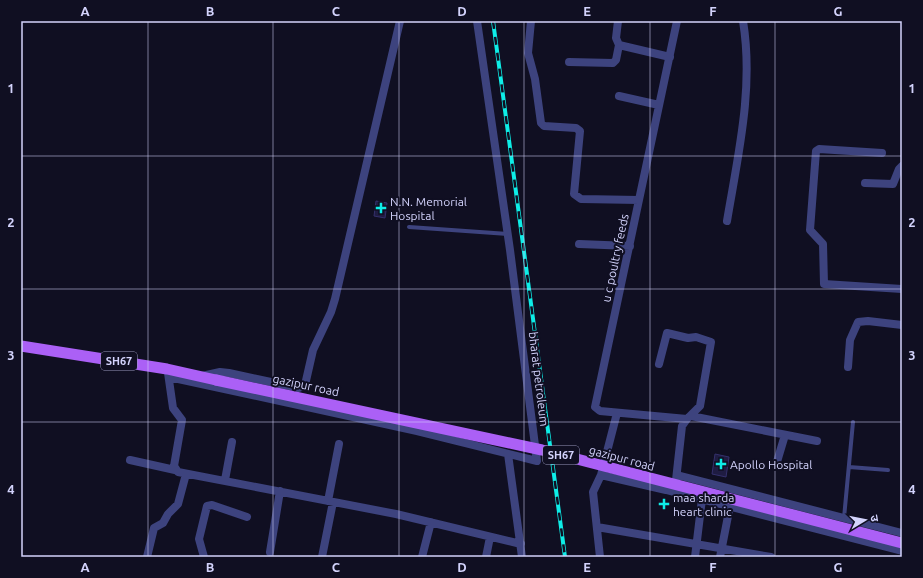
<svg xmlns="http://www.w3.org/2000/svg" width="923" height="578" viewBox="0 0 923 578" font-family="Ubuntu,'Noto Sans Devanagari',sans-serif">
<rect width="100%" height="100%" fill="#100f22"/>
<!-- building -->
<path fill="#1f1c42" stroke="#34306c" d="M376 201 387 203 385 218 374 216Z
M715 454 729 457 726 477 712 474Z"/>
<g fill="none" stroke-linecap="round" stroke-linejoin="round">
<!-- service -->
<path stroke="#3d437e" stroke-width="4" d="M409 227 508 234
M849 467 888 470
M844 518 853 422"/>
<!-- minor -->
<path stroke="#3d437e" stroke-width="8" d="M531 21 528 53 535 79 541 123 544 126 576 128 580 131 574 194 581 199 639 200
M618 21 616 38 619 45 670 57
M677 21 595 407 600 411 687 419
M569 62 613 63 616 60 619 45
M619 96 659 105
M882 153 819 149 816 151 810 230 823 244 824 284 902 289
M865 183 893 184 899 169 902 166
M727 221C738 155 754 88 743 21
M579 244 630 246
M659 364 667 333 688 338 696 337 711 342 700 406 687 419 682 426 675 489
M848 367 850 340 858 322 868 321 902 325
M168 373 173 408 182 420 174 466 178 472 396 514 521 544
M202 376 220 372 229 373 299 388 305 385 313 350 331 312 335 299 400 21
M169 377 417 431 537 461 510 250 477 21
M691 416 817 441
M508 454 522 557
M130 460 175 470
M776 465 785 435
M601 475 666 490 902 551
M677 475 902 533
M225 480 232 442
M328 501 339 444
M597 527 771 557
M270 552 280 491
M147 557 154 528 163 523 168 514 178 504 186 474
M204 557 199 539 207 506 212 505 247 517
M322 557 333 502
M422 557 431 522
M486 557 490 537
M600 557 593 492 601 475 617 413
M695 557 702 499
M720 557 730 506"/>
<!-- primary -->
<path stroke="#ab60f6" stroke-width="11" d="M21 346 167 369 216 380"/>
<!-- rail casing -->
<g stroke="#0eede7" stroke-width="4">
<path id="rail" d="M493 21 565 557"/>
</g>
<!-- rail -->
<use href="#rail" stroke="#100f22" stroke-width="2.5" stroke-dasharray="8" stroke-linecap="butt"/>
<!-- primary-bridge -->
<path stroke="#ab60f6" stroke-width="11" d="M216 380 542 450 902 543"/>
</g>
<!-- grid -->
<path fill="none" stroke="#d3d3fc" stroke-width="1" stroke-opacity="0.55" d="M148 21V557M273 21V557M399 21V557M524 21V557M650 21V557M775 21V557M21 156H902M21 289H902M21 422H902"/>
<!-- markers -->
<g fill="#0eede7" stroke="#100f22" stroke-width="1.5">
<path d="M379 202h4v4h4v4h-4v4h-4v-4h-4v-4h4z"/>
<path d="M719 458h4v4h4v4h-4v4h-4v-4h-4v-4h4z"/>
<path d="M662 498h4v4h4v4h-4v4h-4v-4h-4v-4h4z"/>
</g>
<g text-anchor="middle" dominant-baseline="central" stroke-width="4" stroke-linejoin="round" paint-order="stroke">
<!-- shield labels -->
<g fill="#100f22" stroke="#9898bb" stroke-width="1">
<rect x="101" y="352" width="36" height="18" rx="3"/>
<rect x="543" y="446" width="36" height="18" rx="3"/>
</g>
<g font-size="11" font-weight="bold" fill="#d3d3fc">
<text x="119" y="361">SH67</text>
<text x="561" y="455">SH67</text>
</g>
<!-- poi labels -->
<g font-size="12" fill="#d3d3fc" stroke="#100f22" text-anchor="start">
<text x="390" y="201">N.N. Memorial<tspan x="390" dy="14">Hospital</tspan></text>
<text x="730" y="464">Apollo Hospital</text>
<text x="673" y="497">maa sharda<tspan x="673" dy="14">heart clinic</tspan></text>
</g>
<!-- street labels -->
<g font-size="12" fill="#d3d3fc" stroke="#100f22">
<text transform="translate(615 258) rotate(-78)">u c poultry feeds</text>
<text transform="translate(539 379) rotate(83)">bharat petroleum</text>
<text transform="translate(306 385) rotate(12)">gazipur road</text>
<text transform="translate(622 458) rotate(15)">gazipur road</text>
</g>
</g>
<!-- border -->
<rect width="923" height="578" fill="none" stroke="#100f22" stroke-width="44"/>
<!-- north arrow -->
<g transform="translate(865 520) rotate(80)" stroke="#100f22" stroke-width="3" paint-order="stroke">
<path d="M0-3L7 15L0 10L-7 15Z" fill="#d3d3fc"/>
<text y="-6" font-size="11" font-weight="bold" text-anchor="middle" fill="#d3d3fc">उ</text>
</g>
<rect x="22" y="22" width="879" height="534" fill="none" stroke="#d3d3fc" stroke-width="1.5"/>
<g font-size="13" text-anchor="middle" font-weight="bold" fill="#d3d3fc">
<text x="85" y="16">A</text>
<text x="210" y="16">B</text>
<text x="336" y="16">C</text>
<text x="462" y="16">D</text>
<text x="587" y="16">E</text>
<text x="713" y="16">F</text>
<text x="838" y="16">G</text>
<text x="11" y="93">1</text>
<text x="912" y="93">1</text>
<text x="11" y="227">2</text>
<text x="912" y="227">2</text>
<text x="11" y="360">3</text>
<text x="912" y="360">3</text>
<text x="11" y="494">4</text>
<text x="912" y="494">4</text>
<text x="85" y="572">A</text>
<text x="210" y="572">B</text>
<text x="336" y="572">C</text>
<text x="462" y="572">D</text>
<text x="587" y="572">E</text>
<text x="713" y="572">F</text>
<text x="838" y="572">G</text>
</g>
</svg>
